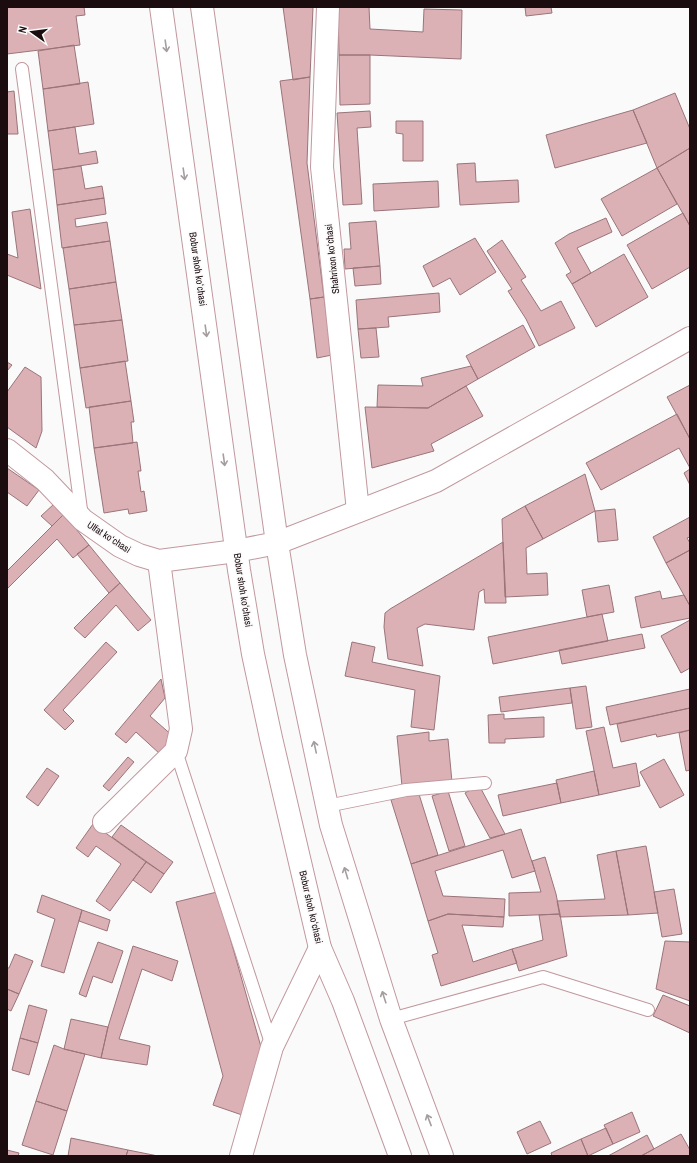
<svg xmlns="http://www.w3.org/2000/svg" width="697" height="1163" viewBox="0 0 697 1163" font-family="'Archivo Narrow',sans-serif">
<rect width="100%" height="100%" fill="#fafafa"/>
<!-- building -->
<path fill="#dbb1b6" stroke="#9a7479" d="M7 7H84L85 15 76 16 80 45 7 54Z
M283 7H313L310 77 293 80Z
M338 7H369L370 29 423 32 424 9 462 10 461 59 370 55H339Z
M525 7H551L552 13 526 16Z
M74 45 80 84 43 89 38 51Z
M339 55H370V104L340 105Z
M310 77 307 163 324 297 310 299 280 81Z
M88 82 94 124 48 131 43 89Z
M14 91 18 134H7V92Z
M675 93 690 129V148L657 168 633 110Z
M633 110 647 143 555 168 546 135Z
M370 111 371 127 357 128 362 204 343 205 337 113Z
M396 121H423V161H403V134L396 133Z
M75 127 79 154 96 151 98 163 53 170 48 131Z
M690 148V226L657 168Z
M475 163 476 182 518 180 519 202 460 205 457 164Z
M81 166 85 189 102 186 104 198 57 205 53 170Z
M657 168 677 204 622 236 601 199Z
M438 181 439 207 374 211 373 184Z
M104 198 106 214 75 219 76 227 107 222 110 241 62 248 57 205Z
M30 209 41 289 7 275V254L18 258 12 212Z
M683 213 690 226V267L652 289 627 245Z
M606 218 612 232 577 248 591 273 572 284 566 275 571 272 555 243 569 234Z
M376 221 380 266 345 269 344 249H351L349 223Z
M475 238 496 272 460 295 450 278 433 287 423 266Z
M502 240 526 277 521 280 541 311 561 301 575 328 539 346 526 319 508 291 512 289 487 251Z
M110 241 116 282 69 289 63 248Z
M624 254 648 297 596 327 572 284Z
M380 266 381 284 355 286 353 268Z
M116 282 122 320 74 325 69 289Z
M439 293 440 312 388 317 389 327 358 329 356 300Z
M324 297 332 355 317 358 310 299Z
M122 320 128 361 80 368 74 325Z
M523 325 535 347 478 379 466 356Z
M376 328 379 357 361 358 358 329Z
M125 361 131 401 86 408 80 368Z
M7 362 12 365 7 371Z
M471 366 478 379 428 408 377 407 378 385 423 386 421 378Z
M25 367 41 377 42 431 36 448 7 427V392Z
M690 385V439L667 397Z
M466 386 483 416 431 444 434 451 372 468 365 407 428 408Z
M131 401 134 422H131L133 443 94 448 89 407Z
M677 414 690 439V468L679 448 601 490 586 463Z
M137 442 141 471H138L141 492 144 491 147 511 129 514 128 509 104 513 94 448Z
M7 468 39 490 27 506 7 492Z
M690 469V485L684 473Z
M585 474 595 511 543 539 525 506Z
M54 504 64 514 52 526 41 516Z
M525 506 543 539 526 548 527 574 547 573 548 595 505 597 502 519Z
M615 509 618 540 598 542 595 511Z
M64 514 89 545 73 558 57 539 7 589V571Z
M690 517V537L687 538 690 543V550L666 563 653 537Z
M503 542 506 603H485L484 589 479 592 474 630 425 624 417 628 423 666 388 659 384 627 385 613 390 609Z
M89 545 120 583 109 593 77 554Z
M690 550V606L666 563Z
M120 583 151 620 138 631 116 605 85 638 74 628 109 593Z
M609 585 614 612 587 617 582 590Z
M660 591 662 599 684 595 690 606V618L641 628 635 597Z
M602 614 608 641 493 664 488 637Z
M690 620V668L681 673 661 636Z
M642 634 645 648 562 664 559 650Z
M106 642 117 652 63 710 74 721 65 730 44 710Z
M352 642 375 647 372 662 440 676 434 730 411 727 415 690 345 676Z
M161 679 165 698 150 716 174 737 160 754 136 732 126 743 115 734Z
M586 686 592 727 576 729 570 688Z
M570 688 572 703 501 712 499 697Z
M690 689V708L610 725 606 707Z
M690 708V730L657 737 656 734 621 742 617 724Z
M504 714V719L544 717V737L505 739V743H489L488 715Z
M604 727 613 768 636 763 640 786 599 795 586 731Z
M690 730V770L686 771 679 733Z
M429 732V741L448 739 452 782 402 786 397 736Z
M128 757 134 762 109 791 103 786Z
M664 759 684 795 660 808 640 772Z
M47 768 59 776 38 806 26 797Z
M594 771 599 795 561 803 556 780Z
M557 783 561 803 503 816 498 795Z
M479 785 505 834 490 838 465 793Z
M418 791 438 855 411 864 391 800Z
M448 791 465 846 449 851 432 796Z
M93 824 146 862 110 911 96 901 121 864 96 846 88 857 76 848Z
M121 825 173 862 164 874 112 837Z
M521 829 535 871 512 878 503 850 435 871 443 896 505 899 504 917 448 914 428 921 411 864Z
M646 846 658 913 628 915 616 851Z
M616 851 628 915 560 917 557 901 605 899 597 855Z
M545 857 556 894 560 914 509 916V893L541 892 532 861Z
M146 862 164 874 151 893 133 880Z
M674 889 682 934 662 937 654 892Z
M217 892 265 1061 245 1116 213 1105 223 1076 176 902Z
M42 895 82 910 64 973 41 966 55 919 37 912Z
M82 910 110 920 107 931 79 921Z
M448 914 504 917 503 927 462 925 473 962 512 949 517 963 441 986 432 955 438 953 428 921Z
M560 914 567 956 519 971 512 949 543 940 539 915Z
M665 941 690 942V1001L656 989Z
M98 942 123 951 112 983 93 976 86 997 79 994Z
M133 946 178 961 172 981 142 969 119 1039 150 1046 147 1065 101 1058 108 1027Z
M15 954 33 961 19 994 7 989V968H9Z
M7 989 19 994 11 1011 7 1009Z
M663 995 690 1006V1033L653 1016Z
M29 1005 47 1010 38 1043 20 1038Z
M71 1019 108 1027 101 1058 64 1049Z
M20 1038 38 1043 29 1075 12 1070Z
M54 1045 64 1049 85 1054 67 1111 36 1101Z
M36 1101 67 1111 53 1155 22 1145Z
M632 1112 640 1132 613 1144 604 1125Z
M540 1121 551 1143 527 1154 517 1132Z
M606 1128 613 1144 588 1156 581 1139Z
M681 1134 690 1150V1156H641Z
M647 1135 654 1149 641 1156H608Z
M71 1138 128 1150 126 1156H68Z
M581 1139 588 1156H552L551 1153Z
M7 1150 19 1153 18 1156H7Z
M128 1150 158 1156H126Z"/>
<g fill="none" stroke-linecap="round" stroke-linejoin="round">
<!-- service casing -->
<g stroke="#c1989e" stroke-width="14">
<path id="service" d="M22 69 82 517
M176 751 272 1046
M327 806 406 790 485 783
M391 1019 543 977 648 1010"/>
</g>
<!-- minor casing -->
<g stroke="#c1989e" stroke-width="24">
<path id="minor" d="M328 7 322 167 358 511
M104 822 176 751 181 729 159 561
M241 1156 272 1047 320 948"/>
</g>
<!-- tertiary casing -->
<g stroke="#c1989e" stroke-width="24">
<path id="tertiary" d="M7 450 45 480 83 520 120 546 139 555 159 561 236 551"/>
</g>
<!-- secondary casing -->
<g stroke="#c1989e" stroke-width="24">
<path id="secondary" d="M161 7 239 570 253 654 271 738 320 948 343 1001 400 1156
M202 7 277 543 295 655 331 825 391 1019 442 1156
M236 551 277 543 436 481 690 338"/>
</g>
<!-- service -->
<use href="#service" stroke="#fff" stroke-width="12"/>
<!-- minor -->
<use href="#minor" stroke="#fff" stroke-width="22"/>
<!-- tertiary -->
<use href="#tertiary" stroke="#fff" stroke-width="22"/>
<!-- secondary -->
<use href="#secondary" stroke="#fff" stroke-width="22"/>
</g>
<!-- one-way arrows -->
<defs><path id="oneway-shaft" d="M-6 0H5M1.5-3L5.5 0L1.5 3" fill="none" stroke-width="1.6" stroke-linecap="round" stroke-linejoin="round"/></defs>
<g stroke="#a49e9f">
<use href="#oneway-shaft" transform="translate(166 46) rotate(82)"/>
<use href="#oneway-shaft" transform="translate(184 174) rotate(82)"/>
<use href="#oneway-shaft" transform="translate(206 331) rotate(82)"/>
<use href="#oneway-shaft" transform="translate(224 460) rotate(82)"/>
<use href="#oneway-shaft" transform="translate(315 747) rotate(-102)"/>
<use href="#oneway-shaft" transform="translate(346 873) rotate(-107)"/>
<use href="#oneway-shaft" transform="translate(384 997) rotate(-108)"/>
<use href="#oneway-shaft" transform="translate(429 1120) rotate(-111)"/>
</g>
<g text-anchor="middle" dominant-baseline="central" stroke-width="3" stroke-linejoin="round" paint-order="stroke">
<!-- street labels -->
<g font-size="10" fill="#1b0c0f" stroke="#fafafa">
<text transform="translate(332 259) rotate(-96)">Shahrixon koʻchasi</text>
<text transform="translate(198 269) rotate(82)">Bobur shoh koʻchasi</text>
<text transform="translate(109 537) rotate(33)">Ulfat koʻchasi</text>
<text transform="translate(243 590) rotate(81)">Bobur shoh koʻchasi</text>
<text transform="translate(311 907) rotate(77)">Bobur shoh koʻchasi</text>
</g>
</g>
<!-- border -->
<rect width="697" height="1163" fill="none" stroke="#1b0c0f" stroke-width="16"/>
<!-- north arrow -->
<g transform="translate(32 32) rotate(284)" stroke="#fafafa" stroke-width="3" paint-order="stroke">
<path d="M0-3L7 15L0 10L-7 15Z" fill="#1b0c0f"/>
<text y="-6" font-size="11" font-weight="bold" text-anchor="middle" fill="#1b0c0f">N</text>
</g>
</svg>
